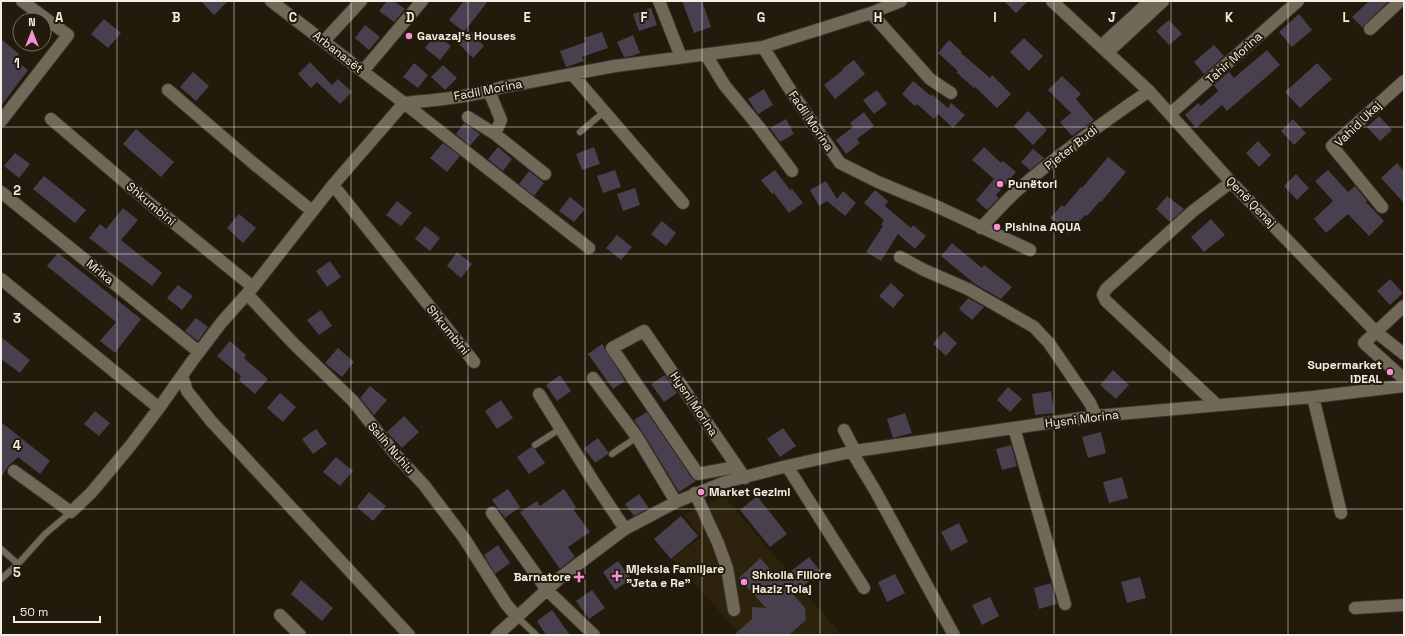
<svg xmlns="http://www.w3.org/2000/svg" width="1405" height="636" viewBox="0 0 1405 636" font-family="'Space Grotesk',sans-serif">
<rect width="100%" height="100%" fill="#221a0b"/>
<!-- built -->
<path fill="#2d220c" d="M724 496 815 604 842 635H741L672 559 701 537 684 515Z"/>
<!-- building -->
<path fill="#49404f" d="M201 1H228L214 15Z
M387 1H394L405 9 394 22 379 11Z
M464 1H488L464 32 449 20Z
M682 1H702L711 27 694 33Z
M1004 1H1028L1016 13Z
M1369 1H1389L1365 24 1363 28 1352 17Z
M651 8 657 25 639 31 633 14Z
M1299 14 1312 30 1292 47 1279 32Z
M104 19 121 33 108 48 91 34Z
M1169 20 1182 34 1169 45 1156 31Z
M365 25 380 37 369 50 355 38Z
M471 32 484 46 473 58 459 44Z
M602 32 608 48 582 57 584 61 566 67 560 51 586 42 584 38Z
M436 35 451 46 440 60 425 48Z
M633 35 640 53 632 56 624 57 617 42Z
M1024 38 1043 56 1029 71 1010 52Z
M1 39 19 54 15 60 28 70 1 106Z
M949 40 962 52 961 53 990 78 992 75 1011 94 997 108 975 87 974 88 956 72 958 71 938 53Z
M1214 45 1224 56 1204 74 1194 62Z
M1267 50 1280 65 1227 111 1222 105 1196 128 1185 115 1198 103 1201 106 1218 91 1214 85 1229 72 1234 78Z
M854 60 865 74 835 99 824 85 843 70 842 69Z
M310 62 332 85 338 79 352 92 340 104 317 82 311 88 298 74Z
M414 63 428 75 418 88 403 77Z
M1317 63 1332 79 1300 108 1285 92Z
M443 65 457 78 445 90 431 77Z
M193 72 209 86 196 101 180 87Z
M1062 76 1081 94 1076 99 1094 120 1072 136 1060 122 1071 113 1048 90Z
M913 81 931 96 932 94 948 108 951 103 965 115 953 128 938 114 934 119 917 104 915 106 902 94Z
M764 89 773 105 758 114 748 99Z
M877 90 887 104 874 114 863 100Z
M1028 111 1047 130 1033 145 1014 126Z
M864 112 874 126 857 139 860 143 846 154 836 140 853 127 850 123Z
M1379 116 1392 130 1380 141 1367 127Z
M786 119 794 134 780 142 770 128Z
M1293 119 1306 133 1294 145 1281 131Z
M464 123 480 134 470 146 456 134Z
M136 129 174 162 161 177 123 144Z
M1258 141 1271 155 1259 167 1246 153Z
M443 143 460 156 447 172 430 158Z
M498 147 512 159 503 171 488 159Z
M594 147 600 164 582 170 576 154Z
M984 147 1001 163 1003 161 1016 172 996 195 999 198 987 210 976 200 994 179 972 160Z
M1033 149 1044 158 1030 170 1021 162Z
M15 153 30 164 19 178 4 166Z
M1108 157 1126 172 1101 202 1100 201 1087 216 1085 215 1068 234 1050 218 1062 205 1064 207 1081 187 1082 188Z
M1397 163 1404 171V203L1381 178Z
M615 170 621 187 603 193 597 176Z
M775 170 790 190 792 189 803 203 789 213 774 193 772 194 761 180Z
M1328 170 1348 192 1355 186 1367 201 1366 202 1384 221 1369 236 1348 214 1326 233 1314 219 1333 201 1315 181Z
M529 171 544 183 534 196 519 184Z
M1296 174 1309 188 1297 200 1284 186Z
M44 176 86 210 75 223 33 189Z
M826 181 837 199 843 191 856 203 845 216 827 201 819 206 810 190Z
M635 188 640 205 623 211 617 194Z
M875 190 888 201 885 206 911 228 913 225 926 236 915 249 898 234 881 261 866 252 883 226 881 225 884 220 864 203Z
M1167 196 1184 209 1170 222 1156 209Z
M570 197 585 209 574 222 559 211Z
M397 201 412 213 401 226 386 215Z
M123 208 138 220 121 240 162 273 152 286 89 238 100 224 106 229Z
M239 214 256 228 243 243 227 228Z
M1211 219 1225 235 1204 252 1191 237Z
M662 221 676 233 666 246 651 234Z
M425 226 440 238 430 251 415 239Z
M617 235 632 247 621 260 606 248Z
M952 243 982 268 984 265 1012 287 1001 299 975 284 941 256Z
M457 252 472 264 461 278 447 266Z
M58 253 141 319 115 353 100 341 116 322 47 266Z
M330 261 341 277 327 287 316 271Z
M1390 279 1403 293 1390 305 1377 291Z
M891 283 904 295 893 308 879 296Z
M178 285 193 296 182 310 167 298Z
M968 298 984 307 972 320 959 309Z
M321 310 332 326 319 335 307 320Z
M196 318 208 327 198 341 185 331Z
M944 331 957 343 946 356 933 344Z
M1 337 30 360 20 373 1 359Z
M230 341 246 355 244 358 268 379 255 394 239 380 241 376 217 356Z
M602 344 625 381 613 389 588 354Z
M338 348 354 362 342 377 325 363Z
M1113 370 1129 385 1116 399 1100 385Z
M560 375 571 391 557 401 546 385Z
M665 375 677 393 664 402 651 384Z
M370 386 387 400 374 415 360 398Z
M1008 387 1022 399 1010 412 997 400Z
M1051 391 1054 413 1035 415 1032 394Z
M280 393 296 407 283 422 267 408Z
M501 400 513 418 497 429 485 411Z
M95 411 110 423 99 436 84 424Z
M647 412 692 478 696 481 679 492 643 433 634 420Z
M905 413 912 433 893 438 887 419Z
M404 416 419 432 402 448 387 432Z
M1 422 50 461 40 474 18 457 8 466 1 478Z
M783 428 796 446 780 457 767 439Z
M316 429 327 444 313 454 302 439Z
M1101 432 1106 453 1088 458 1082 437Z
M598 438 608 452V454L595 463 584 448Z
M1011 445 1017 466 1002 470 996 449Z
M531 447 535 449 545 463 529 474 517 457Z
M336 457 353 471 340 486 323 472Z
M1122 477 1128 498 1109 503 1103 482Z
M508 489 520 507 505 518 492 500Z
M564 489 576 507 573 509 590 532 568 547 575 557 560 569 520 512 537 501 540 506Z
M369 492 386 506 373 521 357 507Z
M639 494 649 508 634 516 625 504Z
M757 496 787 534 770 547 740 510Z
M681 516 698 536 671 559 654 539Z
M959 523 968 542 951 551 941 532Z
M498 545 510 563 495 574 484 555Z
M809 557 821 572 793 594 805 608 806 620 789 635H734L752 619V607L766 608 739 578 760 558 780 580Z
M618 561 631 579 615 590 603 572Z
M895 574 905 593 887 602 878 582Z
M1140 577 1146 598 1127 603 1121 582Z
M301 580 333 608 322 621 291 594Z
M1051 583 1057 604 1039 609 1034 588Z
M592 590 605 608 589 619 576 601Z
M990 597 999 616 982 625 972 605Z
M552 610 570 635H546L537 621Z"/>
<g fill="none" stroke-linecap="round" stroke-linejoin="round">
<!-- lane casing -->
<g stroke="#39342e" stroke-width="8">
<path id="lane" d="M580 132 604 112
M535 445 560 429
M612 454 637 437
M1 549 18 564
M1 579 18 564 45 534 71 512
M517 617 536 635"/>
</g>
<!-- street casing -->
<g stroke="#39342e" stroke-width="14">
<path id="street" d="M271 1 404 103 589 248
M659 1 681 57
M1052 1 1149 91 1231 182 1376 332 1404 354
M871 13 930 79 951 93
M1370 29 1400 1
M324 41 361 1
M1101 46 1150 1
M763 47 789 88 840 163 878 182 936 206 1030 250
M1108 52 1163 1
M706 55 725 86 759 127 792 171
M363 71 422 1
M572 74 683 203
M168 90 253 163 312 211
M489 91 501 120 495 134
M404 103C437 100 471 97 503 87L615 66 763 47 871 13 901 1
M1170 114 1298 1
M468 117 495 134 545 174
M51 119 153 206 253 287
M1 121 68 35 22 1
M333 185 474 362
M1 192 199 352
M1382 207 1332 146 1404 81
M981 228C994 214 1006 200 1020 188 1060 153 1105 121 1149 91
M900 257 924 270 968 289 1034 327 1049 343 1090 403 1096 416
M1 279 159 408
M247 294 293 343 353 401 396 455 424 485 464 538 506 604 517 617
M1404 306 1364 343 1404 379
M182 376 187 391 211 421 409 635
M593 378 637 437 676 502
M539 394 595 484 625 529
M1313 397 1341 513
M1217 405 1106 301 1103 295 1106 289 1193 211 1231 182
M1014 428 1065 604
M844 430 855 451
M852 452 876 492 954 635
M787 466 864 588
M738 468H730L698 474 612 348 644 331 738 468 745 478
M14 471 71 512 91 493 131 445 159 408 193 360 221 323 253 287 333 185 404 103
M695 493 718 543 727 568 734 610
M492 513 547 590 594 635
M1355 608 1404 605
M280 615 300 635
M497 635 561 577 625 529 676 502 725 482 787 466 855 451 1096 416 1313 397 1404 386"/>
</g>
<!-- lane -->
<use href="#lane" stroke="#726857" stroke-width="6"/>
<!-- street -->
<use href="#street" stroke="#726857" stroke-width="12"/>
</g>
<!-- grid -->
<path fill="none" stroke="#f3eee4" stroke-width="1" stroke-opacity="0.55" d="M117 1V635M234 1V635M351 1V635M468 1V635M585 1V635M702 1V635M820 1V635M937 1V635M1054 1V635M1171 1V635M1288 1V635M1 127H1404M1 254H1404M1 382H1404M1 509H1404"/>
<!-- markers -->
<g fill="#f591d3" stroke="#221a0b" stroke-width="1.5">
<circle cx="409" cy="36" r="4"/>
<circle cx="1000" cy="184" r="4"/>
<circle cx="997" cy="227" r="4"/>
<circle cx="1390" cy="372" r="4"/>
<circle cx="701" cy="492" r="4"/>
<path d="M615 570h4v4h4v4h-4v4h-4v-4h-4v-4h4z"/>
<path d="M577 571h4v4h4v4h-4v4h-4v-4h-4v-4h4z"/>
<circle cx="744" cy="582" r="4"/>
</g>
<g text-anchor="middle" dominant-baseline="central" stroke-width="4" stroke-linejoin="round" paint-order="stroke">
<!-- poi labels -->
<g font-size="12" font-weight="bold" fill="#f3eee4" stroke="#221a0b" text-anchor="start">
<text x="417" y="36">Gavazaj's Houses</text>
<text x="1008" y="184">Punëtori</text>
<text x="1005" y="227">Pishina AQUA</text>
<text x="1382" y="365" text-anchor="end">Supermarket<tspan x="1382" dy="14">IDEAL</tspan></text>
<text x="709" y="492">Market Gezimi</text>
<text x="626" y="569">Mjeksia Familjare<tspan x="626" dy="14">"Jeta e Re"</tspan></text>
<text x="752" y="575">Shkolla Fillore<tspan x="752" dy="14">Haziz Tolaj</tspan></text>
<text x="571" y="577" text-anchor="end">Barnatore</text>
</g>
<!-- street labels -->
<g font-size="12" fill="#f3eee4" stroke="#221a0b">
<text transform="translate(338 52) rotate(38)">Arbanasët</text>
<text transform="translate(1234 58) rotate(-42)">Tahir Morina</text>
<text transform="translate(488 90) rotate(-11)">Fadil Morina</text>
<text transform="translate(811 121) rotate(56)">Fadil Morina</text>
<text transform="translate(1358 124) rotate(-44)">Vahid Ukaj</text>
<text transform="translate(1071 148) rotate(-38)">Pjeter Budi</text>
<text transform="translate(1251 202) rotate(46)">Qenë Qenaj</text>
<text transform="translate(151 204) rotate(40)">Shkumbini</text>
<text transform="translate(100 272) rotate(39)">Mrika</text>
<text transform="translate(448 330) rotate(51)">Shkumbini</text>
<text transform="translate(694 404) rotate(56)">Hysni Morina</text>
<text transform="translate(1082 419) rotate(-7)">Hysni Morina</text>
<text transform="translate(391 448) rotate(49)">Salih Nuhiu</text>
</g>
</g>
<g font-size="13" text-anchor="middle" font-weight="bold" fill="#f3eee4" stroke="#221a0b" stroke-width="4" stroke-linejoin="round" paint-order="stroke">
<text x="59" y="22">A</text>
<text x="176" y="22">B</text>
<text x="293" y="22">C</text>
<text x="410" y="22">D</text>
<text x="527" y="22">E</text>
<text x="644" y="22">F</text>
<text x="761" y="22">G</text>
<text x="878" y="22">H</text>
<text x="995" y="22">I</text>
<text x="1112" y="22">J</text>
<text x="1229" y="22">K</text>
<text x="1346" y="22">L</text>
<text x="17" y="68">1</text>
<text x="17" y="195">2</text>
<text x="17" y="323">3</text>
<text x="17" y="450">4</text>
<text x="17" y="577">5</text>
</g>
<!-- border -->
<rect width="1405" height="636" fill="none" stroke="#f3eee4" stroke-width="4"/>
<!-- north arrow -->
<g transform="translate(32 32)"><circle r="19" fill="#221a0b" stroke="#766f62"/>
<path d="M0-3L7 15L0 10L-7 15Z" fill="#f591d3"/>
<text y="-6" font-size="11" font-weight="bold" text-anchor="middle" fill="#f3eee4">N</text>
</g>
<!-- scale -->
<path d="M14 616v6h86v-6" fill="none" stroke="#f3eee4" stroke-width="2"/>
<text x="20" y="616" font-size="12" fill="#f3eee4" stroke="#221a0b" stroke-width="3" paint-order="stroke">50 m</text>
</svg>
